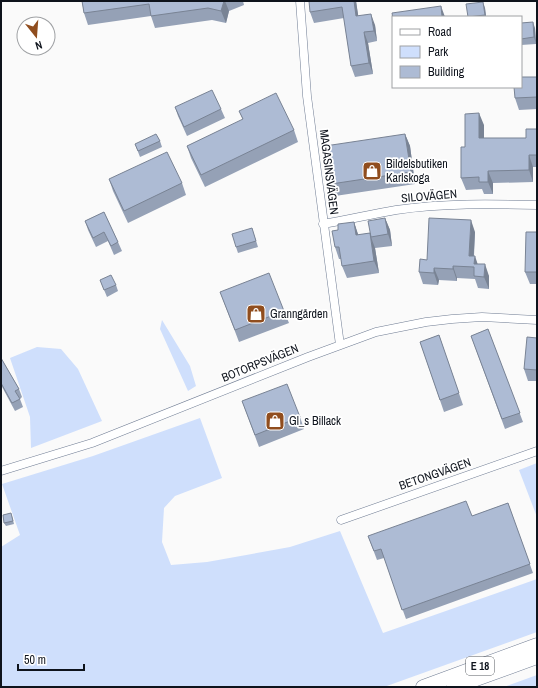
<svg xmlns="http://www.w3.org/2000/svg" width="538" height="688" viewBox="0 0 538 688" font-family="'Archivo Narrow',sans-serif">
<rect width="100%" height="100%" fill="#fafafa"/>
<!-- green -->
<path fill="#cfdffc" d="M162 320 190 366 196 386 188 391 160 329Z
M37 347 61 349 78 369 102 421 31 448 30 417 10 358Z
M200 418 222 478 175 496 164 508 162 542 171 565 207 562 290 547 340 531 383 633 537 579V632L384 687H1V547L20 535 2 484 93 456Z
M537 463V517L519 470Z
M537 675V687H504Z"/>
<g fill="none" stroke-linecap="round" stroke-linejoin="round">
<!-- minor casing -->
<g stroke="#6f7c93" stroke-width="9">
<path id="minor" d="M300 1 307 96 340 345
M323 224C347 220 372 214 396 210 443 203 490 204 537 205
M1 471 92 443 308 357 376 332 426 322 452 319 482 317 537 320
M341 520 537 451"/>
</g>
<!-- trunk casing -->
<g stroke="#6f7c93" stroke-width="15">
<path id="trunk" d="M423 687 537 645
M454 687 537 657"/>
</g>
<!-- minor -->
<use href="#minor" stroke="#fff" stroke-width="8"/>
<!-- trunk -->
<use href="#trunk" stroke="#fff" stroke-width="14"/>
</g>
<!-- wall -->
<path fill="#95a1b6" d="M82 1H243L244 5 229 11 226 23 212 20 155 28 151 16 88 25 84 13Z
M356 1 358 16 375 25 377 41 368 43 373 74 355 77 351 66 344 18 314 23 310 12Z
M485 8 486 17H468Z
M521 23 535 28 536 44 521 45Z
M537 77V109L519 110 515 98Z
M175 107 221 109 225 118 187 136 178 116Z
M239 111 294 130 298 142 205 187 191 158 187 146 243 120Z
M484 125V138H526L537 129V167H533V182L493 183V194H484L482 189 466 190 461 178 465 147Z
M405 134 410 146 415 184 335 196 331 184Z
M160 141 162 147 140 157 135 144Z
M109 179 182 183 186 195 128 223 113 191Z
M104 212 118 242 122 251 114 255 108 241 96 247 88 230 85 221Z
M385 218 390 230 392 246 375 248 379 273 347 278 342 266 341 259H339L335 247 338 230 354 222 358 235 370 233Z
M252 228 258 247 238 253 236 247Z
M475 232 474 256 477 264 489 276V289L478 288 475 279 457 278V281L439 280 438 285 423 284 419 272 427 260Z
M537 232V284H530L525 272Z
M100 280 116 285 118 291 107 297Z
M220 292 284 311 289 323 239 342Z
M488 329 523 422 505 429 471 336Z
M439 335 463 405 444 412 420 342Z
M537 338V381H528L524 369Z
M1 358 19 389 22 397 20 399 23 407 15 411 1 385Z
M242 401 300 417 304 429 259 447Z
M508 503 533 573 406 619 384 558 377 560 368 536 472 516Z
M12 516 14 524 6 526 4 523Z"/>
<!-- shaded-wall -->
<path fill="#798394" d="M224 1H225L229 11 226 23 221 11Z
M354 1H356L360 27 356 16Z
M483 2 485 8 486 17H485V15Z
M441 6 445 17H442Z
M371 14 375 25 377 41 374 31Z
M533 22 535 28 536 44 534 37Z
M364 32 368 43 373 74 369 63Z
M479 113 484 125V150L479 138Z
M405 134 410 146 415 184 411 172Z
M529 155 533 167V182L529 170Z
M488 171 493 183V194L488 182Z
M385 218 390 230 392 246 388 234Z
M471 220 475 232 473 268 469 256Z
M354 222 358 234 360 247 356 235Z
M370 233 371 237 375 248 379 273 374 261Z
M475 256 479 268 474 264Z
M485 264 489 276V289L484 277Z
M453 266 457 278V281L453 269Z
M434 268 439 280 438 285 434 273Z"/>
<!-- building -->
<path fill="#adbbd4" stroke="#798394" d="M82 1H224L221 11 208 8 151 16 149 4 84 13Z
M309 1H354L356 16 371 14 374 31 364 32 369 63 351 66 342 7 310 12Z
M483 2 485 15 468 17 466 4Z
M441 6 442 17H393V19L392 13Z
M533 22 534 37 521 39V23Z
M521 77H537V97L515 98 514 87H521Z
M212 90 221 109 184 127 175 107Z
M276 93 294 130 201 175 187 146 243 119 239 111Z
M479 113V138H526V129H537V155H529V170L488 171V182H479V177L461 178V147H465V114Z
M156 134 160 141 138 151 135 144Z
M405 134 411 172 331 184 325 146Z
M167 152 182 183 124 211 109 179Z
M104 212 118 242 111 246 104 232 93 238 85 221Z
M385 218 388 234 371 237 368 221Z
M429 218 471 220 469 256H475L474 264H485L484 277 474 276V267L453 266V269L434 268V273L419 272 420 259 427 260Z
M354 222 356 235 370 233 374 261 342 266 339 247H335L332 231 338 230V224Z
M252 228 256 241 236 247 232 234Z
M526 232H537V272H525Z
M269 273 284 311 235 330 220 292Z
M111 275 116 285 104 290 100 280Z
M488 329 520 413 502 419 471 336Z
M439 335 459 393 440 400 420 342Z
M527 337 537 338V370L524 369Z
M1 358 19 389 15 391 20 399 12 403 1 383Z
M287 384 300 417 255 435 242 401Z
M466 501 472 516 508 503 530 564 402 610 381 549 374 551 368 536Z
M11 513 13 521 4 523 3 515Z"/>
<!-- icons -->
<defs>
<g id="shop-square" transform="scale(1)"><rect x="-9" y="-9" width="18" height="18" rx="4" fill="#904d1e" stroke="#fff"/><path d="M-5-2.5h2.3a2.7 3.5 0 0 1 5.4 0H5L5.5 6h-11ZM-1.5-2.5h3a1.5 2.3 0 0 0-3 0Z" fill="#fff"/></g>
</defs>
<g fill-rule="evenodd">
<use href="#shop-square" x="372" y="171"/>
<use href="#shop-square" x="256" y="314"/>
<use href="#shop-square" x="275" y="421"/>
</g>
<g text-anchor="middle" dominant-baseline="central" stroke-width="3.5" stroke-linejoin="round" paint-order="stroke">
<!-- shield labels -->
<rect fill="#fff" stroke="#565a60" stroke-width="1" x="466" y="657" width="28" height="18" rx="3"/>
<g font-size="11" font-weight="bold" fill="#0e131c">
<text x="480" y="666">E 18</text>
</g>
<!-- poi labels -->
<g font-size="12" fill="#0e131c" stroke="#fff" text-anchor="start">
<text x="386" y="164">Bildelsbutiken<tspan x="386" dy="14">Karlskoga</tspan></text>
<text x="270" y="314">Granngården</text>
<text x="289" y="421">Gl_s Billack</text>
</g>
<!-- street labels -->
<g font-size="12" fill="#0e131c" stroke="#fff">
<text transform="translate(329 172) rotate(83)">MAGASINSVÄGEN</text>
<text transform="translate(429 196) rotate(-5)">SILOVÄGEN</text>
<text transform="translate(260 363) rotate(-22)">BOTORPSVÄGEN</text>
<text transform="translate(435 474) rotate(-19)">BETONGVÄGEN</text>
</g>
</g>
<!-- border -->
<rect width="538" height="688" fill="none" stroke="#0e131c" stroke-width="4"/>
<!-- legend -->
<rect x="392" y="16" width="130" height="72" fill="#ffffff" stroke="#9fa1a4"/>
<rect x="400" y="29" width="20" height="6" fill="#ffffff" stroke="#9fa1a4"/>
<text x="428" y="36" font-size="12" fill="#0e131c">Road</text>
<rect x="400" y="46" width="20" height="12" fill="#cfdffc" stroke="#9fa1a4"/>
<text x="428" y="56" font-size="12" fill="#0e131c">Park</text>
<rect x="400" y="66" width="20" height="12" fill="#adbbd4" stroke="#9fa1a4"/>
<text x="428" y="76" font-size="12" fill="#0e131c">Building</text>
<!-- north arrow -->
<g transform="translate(36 36) rotate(163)"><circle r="19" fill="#ffffff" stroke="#9fa1a4"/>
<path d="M0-3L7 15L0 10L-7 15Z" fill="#904d1e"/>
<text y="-6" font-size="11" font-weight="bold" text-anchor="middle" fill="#0e131c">N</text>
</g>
<!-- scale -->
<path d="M18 664v6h66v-6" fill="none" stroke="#0e131c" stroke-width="2"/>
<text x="24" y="664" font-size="12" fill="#0e131c" stroke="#ffffff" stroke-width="3" paint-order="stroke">50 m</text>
</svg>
